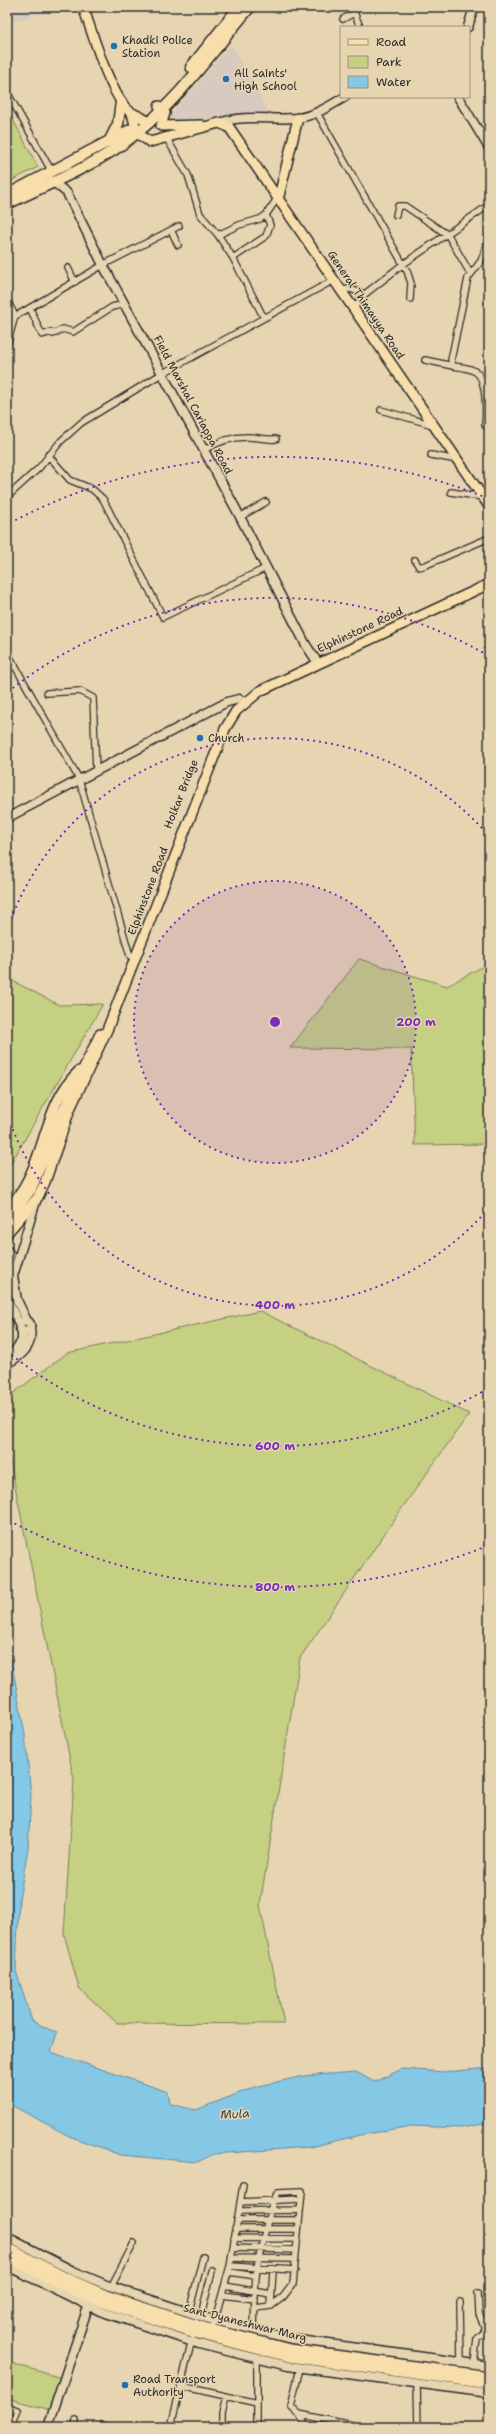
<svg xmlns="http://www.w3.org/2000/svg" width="496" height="2434" viewBox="0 0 496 2434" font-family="'Shantell Sans',sans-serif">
<rect width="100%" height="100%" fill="#e7d5b2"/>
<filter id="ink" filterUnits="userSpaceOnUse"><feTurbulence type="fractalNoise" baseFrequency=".025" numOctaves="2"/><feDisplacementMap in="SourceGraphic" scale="8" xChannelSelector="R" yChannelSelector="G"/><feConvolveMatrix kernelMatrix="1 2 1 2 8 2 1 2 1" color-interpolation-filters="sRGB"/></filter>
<g filter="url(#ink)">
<!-- built -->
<path fill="#d9cac0" d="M7 7H58L7 24Z
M231 44 270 114 164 122Z"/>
<!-- green -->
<path fill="#c5d083" stroke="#787e57" d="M7 108 38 167 7 183Z
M359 959 447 986 489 963V1144L415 1145 411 1049 290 1048Z
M7 978 59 1005 103 1004 7 1170Z
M260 1311 469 1414 400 1511 300 1658 260 1905 284 2024 117 2023 79 1988 64 1934 74 1780 7 1446V1398L67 1353Z
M7 2362 65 2379 54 2411 7 2398Z"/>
<!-- water -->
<path fill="#85c8e6" stroke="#61899b" d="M7 1638 25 1734 31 1796 28 1848 19 1900 16 1971 32 2021 57 2033 51 2052 168 2092 170 2104 196 2110 255 2087 303 2076 356 2072 374 2082 402 2069 445 2072 489 2068V2123L461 2128 411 2126 360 2135 310 2147 214 2154 197 2162 120 2155 69 2136 9 2104Z"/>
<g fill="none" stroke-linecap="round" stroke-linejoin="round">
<!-- street casing -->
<g stroke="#2b2b2b" stroke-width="8">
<path id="street" d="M352 7 360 27
M343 19 354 13
M7 92 52 172
M317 113 407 271 411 283 410 299
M167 139 188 175 200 214 218 235 233 258 264 318
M396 215 398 206H405L448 235 470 273
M171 230 178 245
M218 235 239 225 260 219 266 215 278 197
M233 258 266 236 270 225 266 215
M68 268 75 282
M341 290 350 289 365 294
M7 300 15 316 7 345
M30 308 42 335 51 332 53 334 63 329 73 332 112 307 125 304
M354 308 365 294 402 265 489 205
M14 317 103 265 179 226
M425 360 453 366
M381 410 433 425
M485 425C486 413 487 381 477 373 472 368 461 367 453 366L451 360 468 278 481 261 489 238
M204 450C217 442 232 437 247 437 257 437 266 440 276 439
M48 455 70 480 92 489 103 499 163 617 266 568
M431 455 457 460
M451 492 482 497
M7 497 39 468 61 441 81 423 163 373 334 280
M240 517 266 502
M415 560 419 567 426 565 489 538
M7 652 79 779 130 956 135 959
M7 670 15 665
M47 693 80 691 93 698 96 770
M240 2202 301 2199
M239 2211 299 2210
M237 2220H298
M235 2229H298
M234 2238 297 2239
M233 2248 296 2250
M231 2258 295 2259
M230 2266 295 2270
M229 2272 256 2276
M225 2286 271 2294
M111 2287 134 2243
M222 2295 255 2299
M460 2302 461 2363
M271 2306 273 2269
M189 2312 203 2257
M201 2316 212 2271
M214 2323 230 2266 243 2185
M254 2330C255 2309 254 2288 257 2268 261 2245 267 2223 273 2201L278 2192 302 2191 293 2284 283 2297 271 2306 255 2308
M257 2358V2427
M474 2365 477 2338 484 2333V2326L479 2314 478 2293
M300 2368 291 2406 299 2414 362 2427
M417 2385 418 2427
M181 2386 257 2403
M7 2406 17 2410 11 2427
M299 2414 307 2427
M75 2427 76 2420
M103 2427V2425
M171 2427 192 2339
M222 2427V2414L226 2396"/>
</g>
<!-- secondary casing -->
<g stroke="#2b2b2b" stroke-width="11">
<path id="secondary" d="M468 27 474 7
M458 97 489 148
M219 123C244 114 271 120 297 118 315 116 329 106 345 97
M52 181 67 193 103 265 237 511 306 645 318 663
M7 818 227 702 239 699 244 702
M7 1250 10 1255 7 1271
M7 1299 20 1326
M19.5 1326a5.5 5.5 0 1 1 11 0a5.5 5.5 0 1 1-11 0Z
M27 1321 17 1300 13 1276 37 1198
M7 1361 22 1341V1331
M7 1363C22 1356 33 1346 30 1329
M7 2237 73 2271 109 2286 206 2318 292 2339 489 2366
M7 2266 100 2311 199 2344 288 2366 489 2393
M48 2427 90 2301"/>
</g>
<!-- primary casing -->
<g stroke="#2b2b2b" stroke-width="12">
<path id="primary" d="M83 7C94 37 106 81 124 106 130 115 142 115 149 123
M159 106 165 113 161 126 201 125
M132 113 137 133 150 142 219 123 229 127 489 506
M279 196 298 118
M7 1211C18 1197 28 1182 34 1166 47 1133 52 1096 79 1071
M7 1221 31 1190 62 1113 100 1034
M7 1233 38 1197 45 1182 70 1109 107 1030 225 729 236 711 260 691 489 584
M7 2247 69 2279 106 2295 204 2327 290 2349 489 2376
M7 2257 66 2287 103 2303 201 2335 289 2357 489 2384"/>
</g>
<!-- highway casing -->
<g stroke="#2b2b2b" stroke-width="13">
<path id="highway" d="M191 67 239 7
M109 142 118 124 121 102
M7 195 134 128
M7 204C44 186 91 167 124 143 174 107 210 54 250 7"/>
</g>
<!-- street -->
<use href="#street" stroke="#e7d5b2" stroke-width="5.5"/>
<!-- secondary -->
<use href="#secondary" stroke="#e7d5b2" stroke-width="8"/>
<!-- primary -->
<use href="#primary" stroke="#f8deab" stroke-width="9"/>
<!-- highway -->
<use href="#highway" stroke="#f8deab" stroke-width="10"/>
<!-- rail -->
<path stroke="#2b2b2b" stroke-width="1.5" stroke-dasharray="6 3" stroke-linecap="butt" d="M7 10 18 7"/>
</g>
</g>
<!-- distance rings -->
<circle cx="275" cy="1022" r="141" fill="#7b2cbf" fill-opacity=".12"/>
<g fill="none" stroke="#7b2cbf" stroke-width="2" stroke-dasharray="2 4">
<circle cx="275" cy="1022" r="141"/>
<path d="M489 1208A283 283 0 0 1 7 1114M7 930A283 283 0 0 1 489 836"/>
<path d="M487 1389A424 424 0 0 1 8 1352M8 692A424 424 0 0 1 487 655"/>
<path d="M487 1546A565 565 0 0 1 10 1521M10 523A565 565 0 0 1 487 498"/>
</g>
<!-- markers -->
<g fill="#1f6fb2" stroke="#e7d5b2" stroke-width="1.5">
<circle cx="114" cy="46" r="4"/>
<circle cx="226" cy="79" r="4"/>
<circle cx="200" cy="738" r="4"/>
<circle cx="125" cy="2385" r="4"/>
</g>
<g text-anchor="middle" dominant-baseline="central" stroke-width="3" stroke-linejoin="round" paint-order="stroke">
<!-- poi labels -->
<g font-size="11" fill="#2b2b2b" stroke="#e7d5b2" text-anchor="start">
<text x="122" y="40">Khadki Police<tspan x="122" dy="13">Station</tspan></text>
<text x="234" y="73">All Saints'<tspan x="234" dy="13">High School</tspan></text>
<text x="208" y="738">Church</text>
<text x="133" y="2379">Road Transport<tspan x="133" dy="13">Authority</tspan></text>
</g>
<!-- street labels -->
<g font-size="11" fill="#2b2b2b" stroke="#e7d5b2">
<text transform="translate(366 305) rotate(56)">General Thimayya Road</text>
<text transform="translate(193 405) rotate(62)">Field Marshal Cariappa Road</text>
<text transform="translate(360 630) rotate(-25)">Elphinstone Road</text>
<text transform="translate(181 794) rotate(-68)">Holkar Bridge</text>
<text transform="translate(148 891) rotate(-69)">Elphinstone Road</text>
<text transform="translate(245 2323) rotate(14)">Sant Dyaneshwar Marg</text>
</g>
<!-- water labels -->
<g font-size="12" font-style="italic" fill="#384347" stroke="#e7d5b2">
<text transform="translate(235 2114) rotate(-3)">Mula</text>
</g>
</g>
<circle cx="275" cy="1022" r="6" fill="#7b2cbf" stroke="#e7d5b2" stroke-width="2"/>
<g font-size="12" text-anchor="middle" font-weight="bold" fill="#7b2cbf" stroke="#e7d5b2" stroke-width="3" stroke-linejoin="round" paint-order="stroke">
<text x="416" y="1026">200 m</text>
<text x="275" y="1309">400 m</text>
<text x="275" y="1450">600 m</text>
<text x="275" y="1591">800 m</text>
</g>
<!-- margin -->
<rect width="496" height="2434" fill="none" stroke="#e7d5b2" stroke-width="24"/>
<rect x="12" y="12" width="472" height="2410" fill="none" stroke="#2b2b2b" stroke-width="1.5" filter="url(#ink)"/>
<!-- legend -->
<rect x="340" y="26" width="130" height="72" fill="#e7d5b2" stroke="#9c917c"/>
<rect x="348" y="39" width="20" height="6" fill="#f8deab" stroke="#9c917c"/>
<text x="376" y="46" font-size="12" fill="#2b2b2b">Road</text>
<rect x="348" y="56" width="20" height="12" fill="#c5d083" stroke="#9c917c"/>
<text x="376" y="66" font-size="12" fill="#2b2b2b">Park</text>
<rect x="348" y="76" width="20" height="12" fill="#85c8e6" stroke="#9c917c"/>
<text x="376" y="86" font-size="12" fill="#2b2b2b">Water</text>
</svg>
